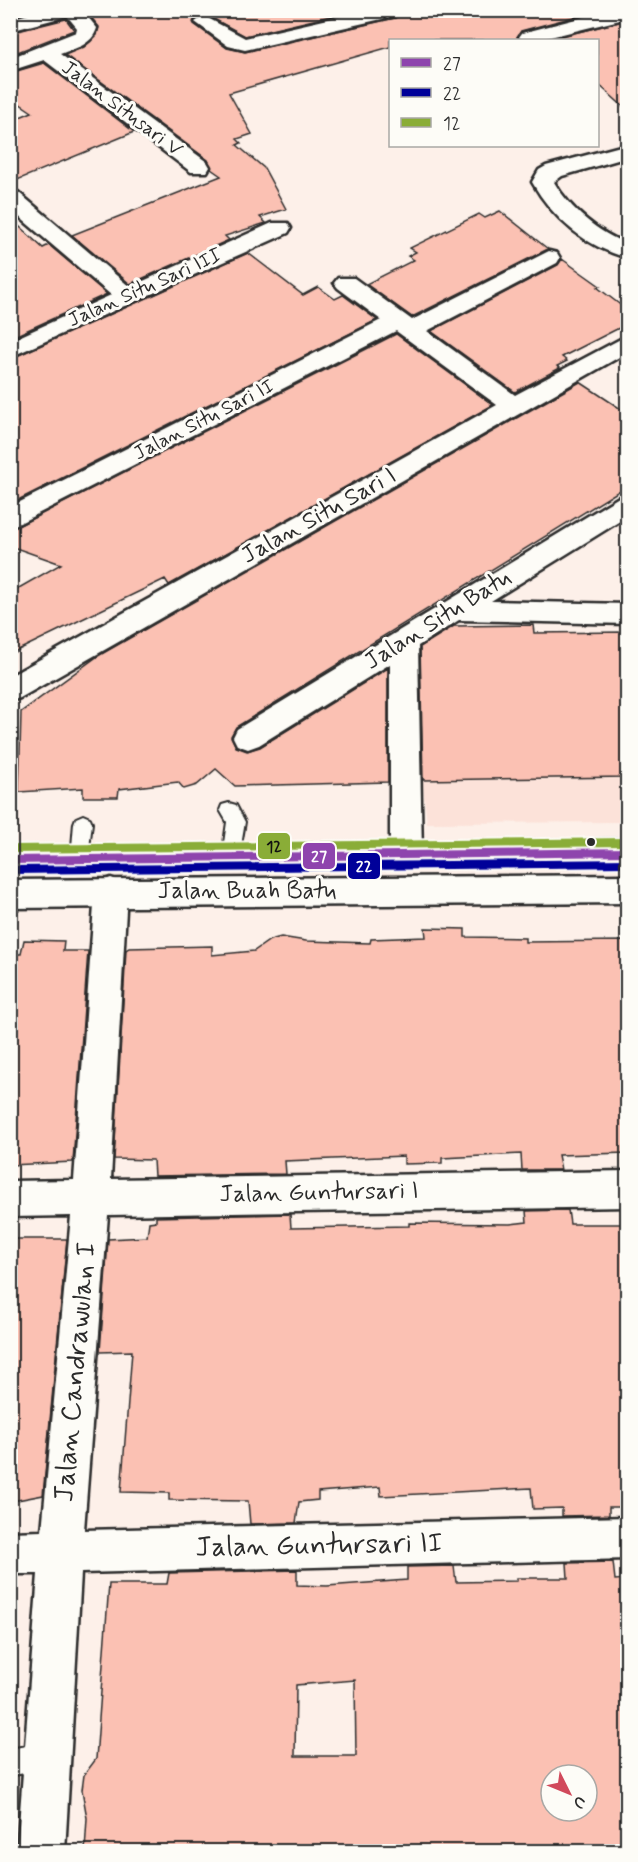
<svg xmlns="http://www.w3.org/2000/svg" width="638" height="1862" viewBox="0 0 638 1862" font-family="Mynerve,sans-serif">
<rect width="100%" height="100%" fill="#fdf0e9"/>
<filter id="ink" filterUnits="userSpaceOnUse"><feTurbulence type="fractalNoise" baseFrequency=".0167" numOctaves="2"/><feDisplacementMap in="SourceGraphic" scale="12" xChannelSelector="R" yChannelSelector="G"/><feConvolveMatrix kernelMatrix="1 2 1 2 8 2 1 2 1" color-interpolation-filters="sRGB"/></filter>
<g filter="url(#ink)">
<!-- built -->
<path fill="#fce2d9" d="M627 695V822L427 823 413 697Z"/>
<!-- building -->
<path fill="#fbc1b3" stroke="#2b2b2b" stroke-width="1.5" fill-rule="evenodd" d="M85 10H356L245 36 205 14 194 20V24L227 48 245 52 395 18 406 10H600L521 31 517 37 519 40H390V47L229 93 252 134 237 139 241 143 237 145 264 168 286 209 260 217 266 223 225 236 229 240 130 284 72 235 221 176 211 169 208 160 65 55 84 47 97 35 99 27Z
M66 19 74 30 10 55V33Z
M627 20V110L597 83V40H545Z
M44 63 134 132 10 183V121L32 112 10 97V73Z
M500 211 548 249 412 317 366 284 414 260 408 256 416 252 410 248 479 214 485 218Z
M10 218 43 248 49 245 107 294 10 338Z
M248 253 303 295 318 287 335 299 343 295 377 320 10 504V359Z
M562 259 600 286 597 287 627 310V324L562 357 567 361 557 366 560 368 515 392 431 331 558 265Z
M396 334 493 405 169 585 165 579 10 654V593L61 564 10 546V530Z
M580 382 627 413V486L236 727 231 736 236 747 247 751 260 747 388 668V782L235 786 216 769 197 785 184 789 178 782 119 789 118 797H83V788L19 792 21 712 98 656Z
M533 625 534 633 627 632V777L423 780 420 647 454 626Z
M425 928 465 929V937L525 938V942L627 941V1153L558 1155 561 1170H522L521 1154 442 1158V1163L404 1164V1156L285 1161 286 1174 154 1176 153 1160 114 1159 126 950 129 948 212 946V955L254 951 270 940 281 937 306 941 370 943 371 939 426 937Z
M24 940 64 941 63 951H88L73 1162 10 1165V954H21Z
M568 1210 570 1224H627V1507H609V1515L562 1516V1508L533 1509 531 1488 381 1496 380 1487 318 1492V1500L299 1502 296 1523 250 1524 248 1501 169 1500V1493L121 1492 132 1351 100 1352 108 1239 147 1237 149 1222 156 1221V1217L290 1214 291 1228 409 1226V1223L510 1224 527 1222 526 1211Z
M10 1239H67L43 1495 12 1501Z
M613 1562 615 1580 627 1579V1851H85L87 1818 82 1790 84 1775 96 1759 109 1584H167L169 1573 297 1570V1585L327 1586 407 1580V1567L454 1566 456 1582 517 1581V1578H568L567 1563ZM355 1680 356 1756H295L296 1685ZM551 1775H587V1811H551Z"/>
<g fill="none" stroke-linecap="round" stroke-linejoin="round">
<!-- lane casing -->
<g stroke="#2b2b2b" stroke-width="4">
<path id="lane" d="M229 803 236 805 245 822 238 863 231 865 224 863 222 857 227 822 220 810 222 805Z
M83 815 90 818 92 823 87 865 80 867 73 865 71 859 74 823 76 818Z
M47 1742 57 1746 61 1756 57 1766 10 1776V1749Z"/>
</g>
<!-- street casing -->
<g stroke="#2b2b2b" stroke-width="5">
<path id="street" d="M44 10H82L97 28C92 45 76 48 60 54L207 162 210 167 207 172H191L44 60 10 71V58L76 32 77 28 67 16 10 31V19Z
M368 10H404L395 16 245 50 228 46 195 22 204 16 245 38Z
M611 10H628V18L538 40H522L519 37 522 33Z
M628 144V157L562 176 554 182C570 209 598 233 628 244V258C586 247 553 219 532 182L539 170 546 166Z
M10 191 18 192 130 287 272 223H288L291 228 288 233 10 357V341L111 295 10 209Z
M549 251 557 253 560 258 557 263 427 331 515 395 628 335V352L20 698 10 701V676L497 405 396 331 10 528V507L381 320 338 288 334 283 338 278H354L412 320Z
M628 494V516L491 601 628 604V624L459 620 418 646 422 855 417 864 406 868 395 864 390 855V664L259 745 248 749 237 745 233 737 237 729 619 497Z
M111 878 122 882 127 892 111 1179 628 1171V1207L108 1215 84 1530 628 1517V1559L81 1573 65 1852H17L38 1574H10V1532L42 1531 71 1216 10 1217V1181L74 1180 95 892 100 882Z"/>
</g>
<!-- primary casing -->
<g stroke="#2b2b2b" stroke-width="5">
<path id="primary" d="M628 839V865L10 873V847Z
M628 875V903L10 908V880Z"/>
</g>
<!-- lane -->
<use href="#lane" fill="#fdfcf7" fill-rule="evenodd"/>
<!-- street -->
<use href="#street" fill="#fdfcf7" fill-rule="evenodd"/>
<!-- primary -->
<use href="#primary" fill="#fdfcf7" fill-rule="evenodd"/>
<!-- bus-1 casing -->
<g stroke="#fdfcf7" stroke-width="12">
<path id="bus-1" d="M10 860 628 852"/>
</g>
<!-- bus-2 casing -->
<g stroke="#fdfcf7" stroke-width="12">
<path id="bus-2" d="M10 870 628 863"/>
</g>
<!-- bus-3 casing -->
<g stroke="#fdfcf7" stroke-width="12">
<path id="bus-3" d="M10 849 628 842"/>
</g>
<!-- bus-1 -->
<use href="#bus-1" stroke="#8e44ad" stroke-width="8"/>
<!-- bus-2 -->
<use href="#bus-2" stroke="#009" stroke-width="8"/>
<!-- bus-3 -->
<use href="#bus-3" stroke="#8aad37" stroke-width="8"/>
</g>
</g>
<!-- markers -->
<circle fill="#2b2b2b" stroke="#fdfcf7" stroke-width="2" cx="591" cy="842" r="5"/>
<g text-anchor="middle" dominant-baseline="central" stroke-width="6" stroke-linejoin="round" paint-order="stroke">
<!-- far-street labels -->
<g font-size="20" fill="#2b2b2b" stroke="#fdfcf7">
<text transform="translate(122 109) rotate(37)">Jalan Situsari V</text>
<text transform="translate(145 288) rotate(-24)">Jalan Situ Sari III</text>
<text transform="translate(204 420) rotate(-27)">Jalan Situ Sari II</text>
</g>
<!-- street labels -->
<g font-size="24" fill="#2b2b2b" stroke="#fdfcf7">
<text transform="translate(319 516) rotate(-29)">Jalan Situ Sari I</text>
<text transform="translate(438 620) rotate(-32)">Jalan Situ Batu</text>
<text x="247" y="891">Jalan Buah Batu</text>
<text transform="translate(319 1193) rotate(-1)">Jalan Guntursari I</text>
</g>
<!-- near-street labels -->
<g font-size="28" fill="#2b2b2b" stroke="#fdfcf7">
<text transform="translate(76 1372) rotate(-85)">Jalan Candrawulan I</text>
<text transform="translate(319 1546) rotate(-1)">Jalan Guntursari II</text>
</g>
</g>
<g stroke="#fdfcf7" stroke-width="2">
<rect x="257" y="832" width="34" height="28" rx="6" fill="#8aad37"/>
<rect x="302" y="842" width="34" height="28" rx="6" fill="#8e44ad"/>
<rect x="347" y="852" width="34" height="28" rx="6" fill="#009"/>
</g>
<g font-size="16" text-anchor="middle" font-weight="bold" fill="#fff">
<text x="319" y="862">27</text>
<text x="364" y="872">22</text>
</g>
<g font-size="16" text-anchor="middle" font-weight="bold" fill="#111">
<text x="274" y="852">12</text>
</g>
<!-- margin -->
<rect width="638" height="1862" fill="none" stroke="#fdfcf7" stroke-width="36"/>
<rect x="18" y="18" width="602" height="1826" fill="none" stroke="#2b2b2b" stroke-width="2" filter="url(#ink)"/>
<!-- legend -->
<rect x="389" y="39" width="210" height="108" fill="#fdfcf7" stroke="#a9a8a5" stroke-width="1.5"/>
<rect x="401" y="58" width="30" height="9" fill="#8e44ad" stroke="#a9a8a5" stroke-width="1.5"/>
<text x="443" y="69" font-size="18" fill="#2b2b2b">27</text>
<rect x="401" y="88" width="30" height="9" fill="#000099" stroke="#a9a8a5" stroke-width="1.5"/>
<text x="443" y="99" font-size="18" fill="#2b2b2b">22</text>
<rect x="401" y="118" width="30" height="9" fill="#8aad37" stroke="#a9a8a5" stroke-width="1.5"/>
<text x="443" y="129" font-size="18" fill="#2b2b2b">12</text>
<!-- north arrow -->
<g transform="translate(569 1793) rotate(133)"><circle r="28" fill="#fdfcf7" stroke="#a9a8a5" stroke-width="1.5"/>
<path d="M0-4.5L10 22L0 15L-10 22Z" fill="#d1495b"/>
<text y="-9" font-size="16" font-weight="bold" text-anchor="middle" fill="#2b2b2b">U</text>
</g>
</svg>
